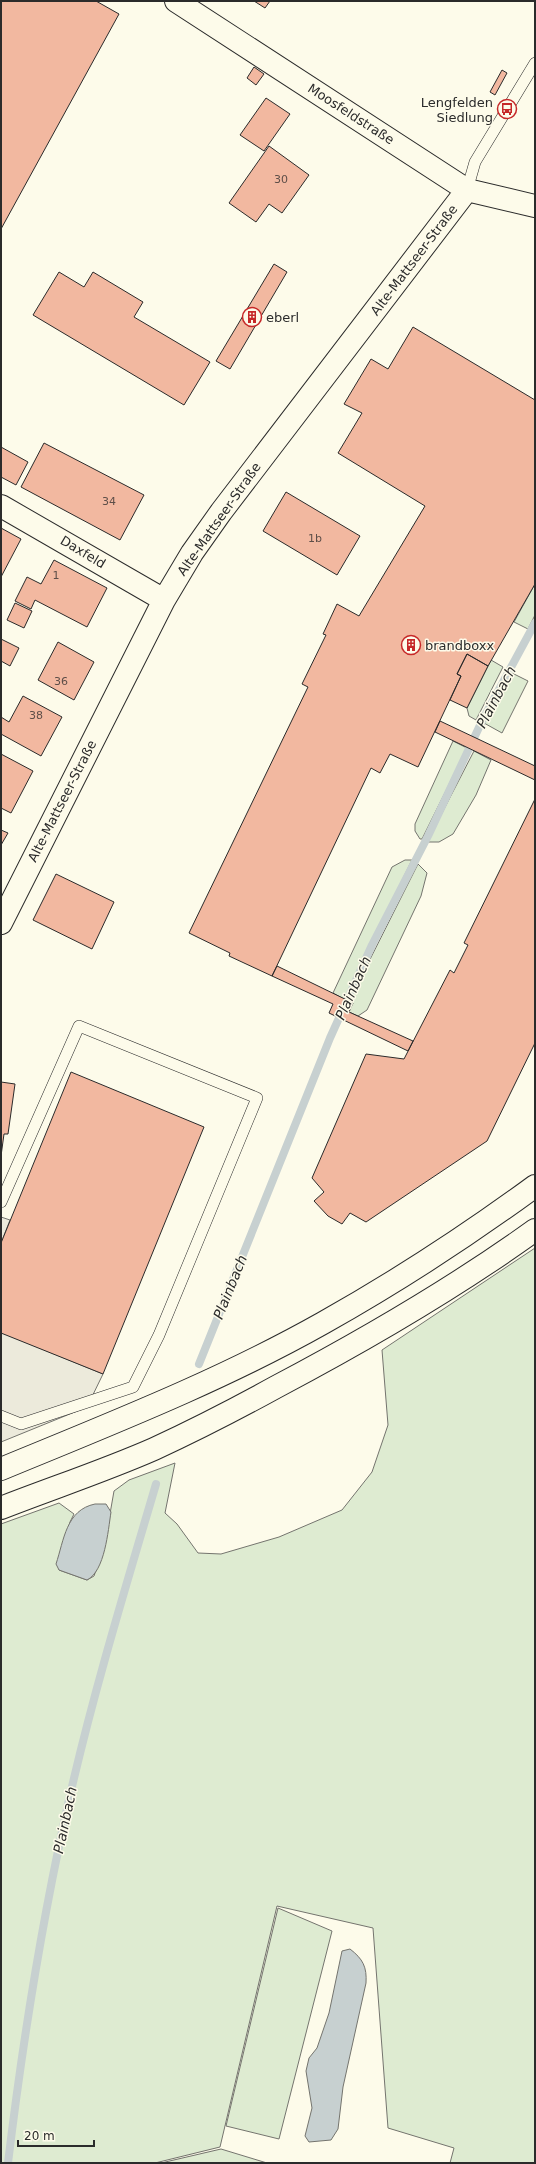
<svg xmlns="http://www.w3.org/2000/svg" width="536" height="2164" viewBox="0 0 536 2164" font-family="'DejaVu Sans',sans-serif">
<rect width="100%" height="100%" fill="#fdfbea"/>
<!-- green -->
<path fill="#deebd1" stroke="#74746e" d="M535 584V615L528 629 514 622Z
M491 660 503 667 476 720 469 716 467 708Z
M512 673 528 681 502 733 484 723Z
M453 741 467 748 422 839H420L415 831V824Z
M474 751 491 760 476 795 453 834 439 842H427Z
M405 860H412L344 999 333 993 392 867Z
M418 864 427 873 421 896 367 1010 358 1016 349 1012V1001Z
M535 1248V2163H450L454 2148 388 2128 373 1928 277 1906 220 2147 155 2163H1V1524L59 1503 74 1514 70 1522 59 1570 87 1580 94 1576 104 1548 114 1491 129 1480 175 1463 165 1513 177 1524 198 1553 221 1554 279 1537 342 1510 372 1472 388 1425 382 1350Z
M278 1908 332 1931 279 2139 226 2126Z
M221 2149 267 2163H161Z"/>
<!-- parking -->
<path fill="#eceadb" stroke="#74746e" d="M1 1217 10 1220 1 1243Z
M1 1332 103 1374 87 1407 1 1442Z"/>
<!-- water -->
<path fill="#c7d0d0" stroke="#74746e" d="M95 1504H106L111 1512C108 1531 105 1571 87 1580L59 1570 56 1564C64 1540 66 1510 95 1504Z
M350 1949C363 1959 367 1967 366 1983L343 2087 338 2129 331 2140 309 2142 305 2136 312 2108 306 2071 309 2058 317 2048 329 2013 342 1951Z"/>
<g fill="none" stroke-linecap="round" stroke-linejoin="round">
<!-- stream -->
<path stroke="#c7d0d0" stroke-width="8" d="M199 1364 330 1038 372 945 428 836 482 721 535 623
M8 2163C23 2038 43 1914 71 1791 95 1687 126 1586 156 1484"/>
</g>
<!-- building -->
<path fill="#f2b8a0" stroke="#2b2b2b" d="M1 1H96L119 14 1 229Z
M254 1H270L265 8Z
M254 67 264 74 256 85 247 78Z
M502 70 507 73 495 95 490 92Z
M266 98 290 114 264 151 240 135Z
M269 146 309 175 282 213 269 204 256 222 229 203Z
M274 264 287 272 230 369 216 361Z
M59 272 84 287 93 272 143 302 134 317 210 362 184 405 33 315Z
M413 327 535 400V584L488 666 467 654 457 674 461 676 418 767 390 754 380 773 371 768 272 976 229 956 230 953 189 933 308 687 302 684 326 635 323 634 337 604 359 616 425 506 338 453 362 413 344 404 371 359 388 369Z
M44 443 144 495 120 540 21 487Z
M1 447 28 462 16 485 1 477Z
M286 492 360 536 337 575 263 531Z
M1 528 21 539 1 577Z
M54 560 107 588 87 627 35 600 31 609 15 601 27 577 41 584Z
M15 603 32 611 24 628 7 620Z
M1 639 19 648 10 666 1 661Z
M58 642 94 662 74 700 38 680Z
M467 654 488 666 467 708 450 700 461 676 457 674Z
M23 696 62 717 41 756 1 734V717L9 722Z
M440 721 535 766V780L435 732Z
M1 754 33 771 11 813 1 808Z
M535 799V1043L487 1141 366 1222 350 1213 342 1224 328 1216 314 1201 324 1192 312 1178 366 1054 404 1059 450 970 454 973 468 945 464 943Z
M1 830 8 833 1 845Z
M56 874 114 902 92 949 33 920Z
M277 966 353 1003 349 1012 413 1041 408 1051 329 1013 333 1004 272 976Z
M71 1072 204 1127 103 1374 1 1333V1243Z
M1 1082 15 1084 8 1134H4L1 1156Z"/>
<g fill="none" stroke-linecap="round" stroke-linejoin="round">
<!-- service casing -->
<g stroke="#2b2b2b" stroke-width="12">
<path id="service" d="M467 190 475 162 535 63
M1 1202 79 1026 257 1098 159 1335 133 1387 21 1424 1 1416"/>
</g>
<!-- minor casing -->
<g stroke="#2b2b2b" stroke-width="24">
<path id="minor" d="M176 1 467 190 535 206
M1 506 164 600
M1 923 164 600 192 553 221 512 467 190"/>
</g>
<!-- primary casing -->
<g stroke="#2b2b2b" stroke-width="24">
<path id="primary" d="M1 1469C110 1424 220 1381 323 1323 396 1282 467 1236 535 1186
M1 1508C52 1488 104 1471 154 1449 195 1430 236 1409 276 1387 365 1340 453 1289 535 1230"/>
</g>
<!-- service -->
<use href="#service" stroke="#fdfbea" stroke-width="11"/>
<!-- minor -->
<use href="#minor" stroke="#fdfbea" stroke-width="22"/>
<!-- primary -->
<use href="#primary" stroke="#fdfbea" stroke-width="22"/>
</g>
<!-- icons -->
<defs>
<g id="bus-ring" transform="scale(1)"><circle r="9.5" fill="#fdfbea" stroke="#c62828" stroke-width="1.5"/><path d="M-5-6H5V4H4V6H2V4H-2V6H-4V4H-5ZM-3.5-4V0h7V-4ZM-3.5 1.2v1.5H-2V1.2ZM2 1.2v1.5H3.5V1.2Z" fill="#c62828"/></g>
<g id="building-ring" transform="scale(1)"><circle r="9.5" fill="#fdfbea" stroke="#c62828" stroke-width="1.5"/><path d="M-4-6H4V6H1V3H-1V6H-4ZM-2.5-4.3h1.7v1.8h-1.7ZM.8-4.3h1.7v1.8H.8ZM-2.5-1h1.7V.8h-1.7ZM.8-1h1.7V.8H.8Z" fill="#c62828"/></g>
</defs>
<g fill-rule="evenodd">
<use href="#bus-ring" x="507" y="109"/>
<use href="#building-ring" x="252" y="317"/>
<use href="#building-ring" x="411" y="645"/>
</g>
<g text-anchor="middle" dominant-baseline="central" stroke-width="3" stroke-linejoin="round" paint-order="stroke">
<!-- number labels -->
<g font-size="11" fill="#5d4e48">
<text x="281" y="179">30</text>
<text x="109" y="501">34</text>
<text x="315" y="538">1b</text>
<text x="56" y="575">1</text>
<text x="61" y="681">36</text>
<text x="36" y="715">38</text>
</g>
<!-- poi labels -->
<g font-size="13" fill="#2b2b2b" stroke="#fdfbea" text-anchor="start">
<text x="493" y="102" text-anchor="end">Lengfelden<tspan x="493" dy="15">Siedlung</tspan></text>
<text x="266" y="317">eberl</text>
<text x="425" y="645">brandboxx</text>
</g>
<!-- street labels -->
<g font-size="13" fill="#2b2b2b" stroke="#fdfbea">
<text transform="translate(351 114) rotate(33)">Moosfeldstraße</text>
<text transform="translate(414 260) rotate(-53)">Alte-Mattseer-Straße</text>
<text transform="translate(219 519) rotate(-55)">Alte-Mattseer-Straße</text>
<text transform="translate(83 552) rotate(31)">Daxfeld</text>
<text transform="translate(62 801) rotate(-63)">Alte-Mattseer-Straße</text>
</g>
<!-- water labels -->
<g font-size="14" font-style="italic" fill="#2b2b2b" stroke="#fdfbea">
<text transform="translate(496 697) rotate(-62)">Plainbach</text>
<text transform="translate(353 988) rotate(-66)">Plainbach</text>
<text transform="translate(230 1287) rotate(-68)">Plainbach</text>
<text transform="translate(65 1820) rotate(-78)">Plainbach</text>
</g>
</g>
<!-- border -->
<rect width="536" height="2164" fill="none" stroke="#2b2b2b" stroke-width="4"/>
<!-- scale -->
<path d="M18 2140v6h76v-6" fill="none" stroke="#2b2b2b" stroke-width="2"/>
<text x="24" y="2140" font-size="12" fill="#2b2b2b" stroke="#fdfbea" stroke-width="3" paint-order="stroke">20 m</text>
</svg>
